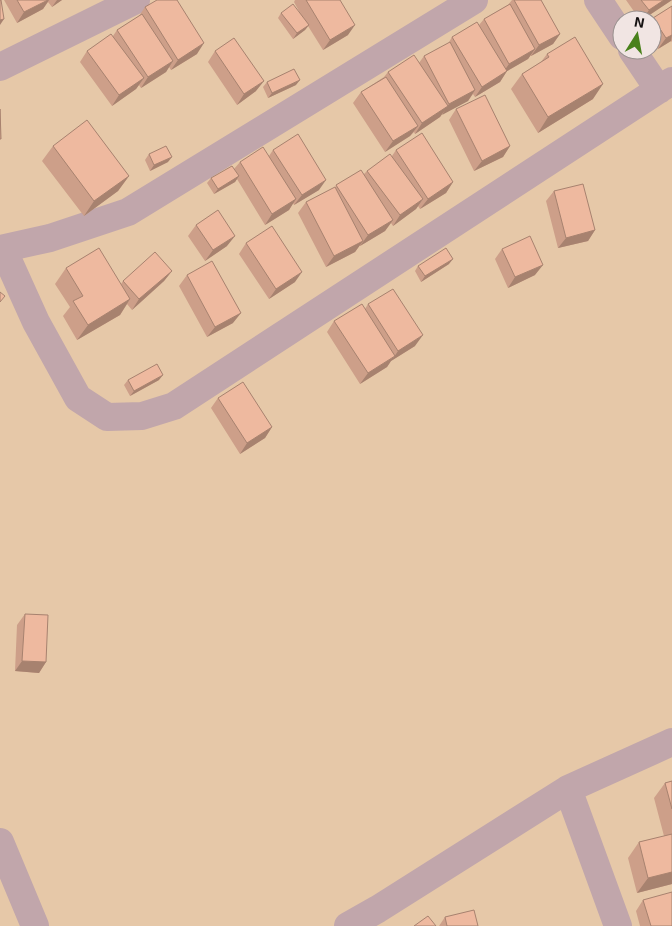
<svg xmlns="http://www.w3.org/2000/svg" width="672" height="926" viewBox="0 0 672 926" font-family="'Exo 2',sans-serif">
<rect width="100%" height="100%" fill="#f1e5e3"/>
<!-- green -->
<path fill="#e6c8a8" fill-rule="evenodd" d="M0 0H672V926H0ZM622 20H652V50H622Z"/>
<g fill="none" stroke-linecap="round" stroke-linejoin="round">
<!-- street -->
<path stroke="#c1a6ab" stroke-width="28" d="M598 0 622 36
M632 50 659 90
M0 67 136 0
M0 249 50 238 128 212 474 0
M3 249 36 322 78 398 107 417 142 416 174 406 672 81
M568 789 618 926
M0 842 35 926
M348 926 378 909 568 789 672 742"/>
</g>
<!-- wall -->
<path fill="#cd9f89" d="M4 0H62L52 7 48 2 43 9 17 23Z
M295 0H340L348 35 323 50 308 26 305 30 293 39 278 18 281 13 301 15 294 2Z
M512 0H541L560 34 553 44 531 56V55L528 59 507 71 500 82 475 97 473 94 468 101 442 114 440 117 415 134 414 132 410 136 385 152 353 103 361 92 384 77 388 72 419 63 424 56 448 44 452 37 479 25 484 19 508 5Z
M626 0H672L642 20H640Z
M177 1 197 54 171 70 169 67 166 72 141 88 139 85 136 89 112 106 80 62 87 51 113 36 117 30 139 16 145 7Z
M672 6V42L671 41 658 49 652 38 651 20 653 18Z
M215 51 256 91 237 105 208 62Z
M547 54 593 99 538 133 511 89 522 74 541 62Z
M267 82 296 85 268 98 263 87Z
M456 109 510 146 503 157 474 171 449 120Z
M53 146 129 176 118 191 84 216 42 161Z
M273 150 319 190 294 205 293 203 289 210 265 225 237 179 235 182 214 194 207 183 211 178 234 169 240 162 269 156Z
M396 150 453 182 446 193 420 209 418 206 416 209 393 226 391 223 385 231 360 246V245L355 252 326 267 298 213 306 202 335 188 336 185 364 174 367 171 392 156Z
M149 154 168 162 150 171 145 160Z
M554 191 595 230 588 241 558 248 546 201Z
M196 225 227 246 205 261 188 236Z
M246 243 295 282 269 299 239 254Z
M502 249 535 275 508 288 495 259Z
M449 264 421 282 415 271 418 266Z
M66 268 121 284 123 281 172 271 164 281 132 310 127 304 120 315 77 340 63 316 70 307 55 284Z
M187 275 233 323 207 337 179 286Z
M368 304 415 346 391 361 387 367 360 384 327 332 334 321 365 309Z
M128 380H159L130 396 124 385Z
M218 398 272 427 265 438 240 454 211 408Z
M25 614 46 662 39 673 15 671 17 625Z
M672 781V884L637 893 628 858 639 842 664 836 654 798 665 783Z
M643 900 672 926H640L636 911Z
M445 917 478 926H439Z"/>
<!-- shaded-wall -->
<path fill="#a7826f" d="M48 0H49L43 9 17 23 24 12Z
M57 0H62L52 7Z
M664 0H672L642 20 649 10Z
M4 19 0 25V20Z
M309 25 305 30 293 39 297 33Z
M355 25 348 35 323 50 330 40Z
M560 34 553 44 531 56 539 45Z
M672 35 671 41 658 49 666 38Z
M204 43 197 54 171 70 178 60Z
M535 49 528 59 502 74 509 64Z
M173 61 166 72 141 88 148 77Z
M507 71 500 82 475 97 482 87Z
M144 78 136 89 112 106 119 95Z
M300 80 296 85 268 98 272 93Z
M264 81 256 91 237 105 244 94Z
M603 84 593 99 538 133 548 117Z
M475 90 468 101 442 115 449 104Z
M448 106 440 117 415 134 422 123Z
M418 126 410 136 385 152 393 141Z
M510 146 503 157 474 171 482 161Z
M172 157 168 162 150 171 154 165Z
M129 176 118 191 84 216 94 201Z
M239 176 235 182 214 194 218 189Z
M326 180 319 190 294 205 302 195Z
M453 182 446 193 420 209 428 199Z
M296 199 289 210 265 225 272 214Z
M423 199 416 209 393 226 400 215Z
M393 220 385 231 360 246 368 235Z
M595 230 588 241 558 248 566 238Z
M235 236 227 246 205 261 213 250Z
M363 241 355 252 326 267 334 256Z
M453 259 449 264 421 282 425 276Z
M543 265 535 275 508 288 515 277Z
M172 271 164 281 132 310 139 299Z
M302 272 295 282 269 299 276 289Z
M130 299 120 315 77 340 88 325Z
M241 313 233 323 207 337 215 327Z
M423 335 415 346 391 361 387 367 360 384 368 373 394 357 398 351Z
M163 375 159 380 130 396 134 391Z
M272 427 265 438 240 454 247 443Z
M22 661 46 662 39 673 15 671Z
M672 872V884L637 893 648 878Z"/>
<!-- building -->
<path fill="#eeb99f" stroke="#a7826f" d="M0 0H1L4 19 0 20Z
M17 0H48L24 12Z
M157 0H177L204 43 178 60 145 7Z
M306 0H340L355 25 330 40Z
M514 0H541L560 34 539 45Z
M641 0H664L649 10Z
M293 4 309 25 297 33 281 13Z
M510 4 535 49 509 64 484 19Z
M672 6V35L666 38 653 18Z
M142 14 173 61 148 77 117 30Z
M477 22 507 71 482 87 452 37Z
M111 34 144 78 119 95 87 51Z
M575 37 603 84 548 117 522 74 549 57 547 54Z
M234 38 264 81 244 94 215 51Z
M450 42 475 90 449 104 424 56Z
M414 55 448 106 422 123 388 72Z
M294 69 300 80 272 93 267 82Z
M386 77 418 126 393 141 361 92Z
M485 95 510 146 482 161 456 109Z
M0 109 1 139H0Z
M87 120 129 176 94 201 53 146Z
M422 133 453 182 428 199 396 150Z
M298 134 326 180 302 195 273 150Z
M166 146 172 157 154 165 149 154Z
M263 147 296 199 272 214 240 162Z
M390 154 423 199 400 215 367 171Z
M232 166 239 176 218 189 211 178Z
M361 170 393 220 368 235 336 185Z
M583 184 595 230 566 238 554 191Z
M335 187 363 241 334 256 306 202Z
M218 210 235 236 213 250 196 225Z
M272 226 302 272 276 289 246 243Z
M530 236 543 265 515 277 502 249Z
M99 248 130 299 88 325 73 301 83 296 66 268Z
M446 248 453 259 425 276 418 266Z
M155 252 172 271 139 299 123 281Z
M212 261 241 313 215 327 187 275Z
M393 289 423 335 398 351 368 304Z
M0 292 5 296 0 302Z
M362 304 395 356 368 373 334 321Z
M157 364 163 375 134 391 128 380Z
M243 382 272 427 247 443 218 398Z
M25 614 48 615 46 662 22 661Z
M672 781V809L665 783Z
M672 834V872L648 878 639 842Z
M672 892V926H651L643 900Z
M474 910 478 926H447L445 917Z
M428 916 436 926H414Z"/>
<!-- north arrow -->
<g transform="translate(637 35) rotate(11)"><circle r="24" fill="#f1e5e3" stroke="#99918f"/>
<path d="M0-4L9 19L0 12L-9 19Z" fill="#49811b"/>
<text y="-8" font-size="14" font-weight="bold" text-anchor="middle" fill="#161212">N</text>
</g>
</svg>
